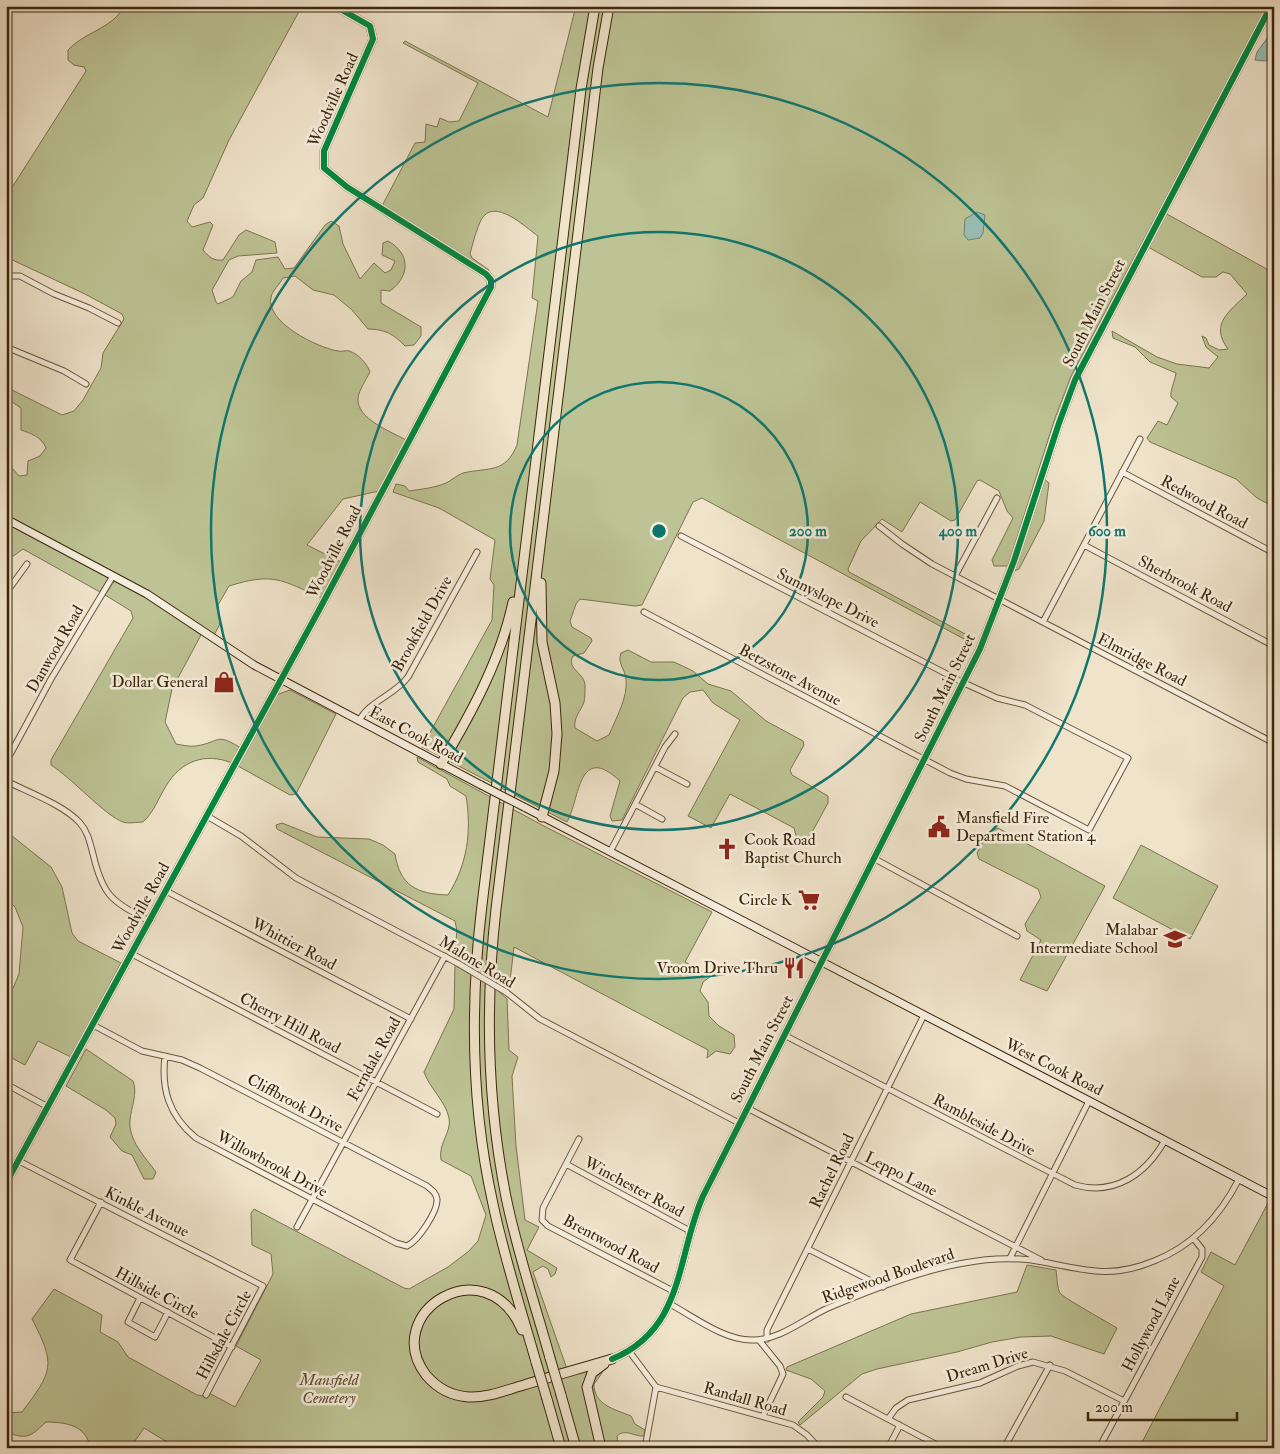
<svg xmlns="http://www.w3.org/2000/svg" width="1280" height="1454" viewBox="0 0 1280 1454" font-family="'IM FELL Double Pica',serif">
<rect width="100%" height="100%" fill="#efe3ca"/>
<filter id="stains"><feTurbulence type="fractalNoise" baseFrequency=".004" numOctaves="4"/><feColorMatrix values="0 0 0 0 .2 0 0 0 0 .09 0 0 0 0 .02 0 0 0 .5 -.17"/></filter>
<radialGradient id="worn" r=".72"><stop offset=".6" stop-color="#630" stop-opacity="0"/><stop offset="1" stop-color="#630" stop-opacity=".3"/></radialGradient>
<!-- green -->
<path fill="#bdc394" stroke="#7c744e" d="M125 6H302L229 140 203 198 194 205 187 221 192 227 210 222 213 225 203 250C209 257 213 261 223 260L239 235 246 230 275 242 277 253 238 256 229 260 212 290 216 302 218 304 233 297 241 281 252 272 256 260 278 257 285 269 294 268 325 225 331 221 339 226 343 244 360 279 374 263 385 273 391 270 395 261 382 255 383 243 388 241C411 254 410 276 390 291L381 290V303L421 327V336L414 345 405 346C394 334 384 329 368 329L352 310 334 295 313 290 295 276 283 278C280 284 272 291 271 297 265 322 318 348 338 351 342 352 346 350 349 351 359 354 367 364 370 372 366 380 359 390 358 398 356 419 392 432 406 440L379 491 343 499 307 545 341 562 322 598C281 580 274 572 229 586L218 605 220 624 214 635 151 593 6 515 8 470 13 469 19 476 27 475 28 461 40 456 46 448C42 437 30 433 21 430V408L6 398V387L62 415 74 411 83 400 101 368 103 353 124 319 122 314 85 294 6 257V197L86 71 84 67 74 65 68 60V50C86 31 110 30 125 6Z
M576 6H1268L1071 376 1054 421 1008 566H994L992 560 1013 518 1007 511 999 491 980 480 977 481 955 520 951 521 920 502 902 532 882 519 861 541 848 569 849 572 967 635 969 639 966 640 702 498 693 502 642 605 635 606 580 599 576 604 570 621 572 627 591 638 592 641 584 653 573 656C566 670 585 672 585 686 585 691 585 697 584 702 581 711 573 718 575 728L597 741 609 735C616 718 628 698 626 679 625 669 617 663 621 653L628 650 651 662H674L693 671 708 684 731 691 766 721 803 741 804 745 790 770 792 775 828 796V803L804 847 798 843 794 828 730 794 711 828 688 816 740 720 713 703 703 690 690 692 683 698 622 820 612 821 610 816 620 781C578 742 580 799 567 822L422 747 492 620 494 585 490 579 495 540 439 508 393 492 396 484 405 486 409 491C422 489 434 488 446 483 452 480 457 475 463 473 489 467 505 474 517 445L538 301 532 298 538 236C526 228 494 196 481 220 476 230 473 243 470 254L472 258 489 270 488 272 382 206 415 143 425 142 426 124 437 127 440 118 449 122 459 121 478 83 403 43 405 41 548 117Z
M1165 213 1274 273V507L1257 498 1236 479 1150 442 1147 438 1158 421 1167 425 1178 403 1171 397C1170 390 1175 381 1176 373L1150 362 1135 347 1113 338 1112 331 1157 357 1177 364 1209 368 1218 357 1206 347 1202 336 1206 338 1209 345 1219 350 1228 349C1209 324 1230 311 1247 294L1230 274 1223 272 1216 277H1202L1148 247Z
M1043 478 1049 483 1044 521 1019 569 1014 571Z
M6 523 109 577 100 592 23 549 12 557H6Z
M115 580 157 604 201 635 172 689 165 722 176 744C182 745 190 747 196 746 221 742 215 732 241 748L232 763C205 752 181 761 166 786 158 799 154 812 143 822 137 822 128 824 123 822 104 815 72 778 51 765V760L133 618 131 611 105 595Z
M290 690 336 714 296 794 290 795 238 766 276 695Z
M417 757 542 825 712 912 685 962 711 976 703 982 700 991 708 1002 709 1016 719 1026 734 1035 735 1047 730 1054 716 1051 707 1058 708 1050 514 947 509 990 496 979 454 957 457 931 455 921 277 829 276 825 282 823 317 837 369 839 383 845 395 854C400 886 417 894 448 895 467 865 472 832 466 796L450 786 447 779 418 762Z
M998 828 1105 886 1047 991 1020 980 1041 940 1027 931 1025 924 1041 897 1038 889 979 859 977 853 989 832Z
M6 831 51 867 62 887 72 933 78 941 121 963 71 1057 38 1041 25 1065 6 1055V1005L19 974 23 927 15 907 6 898Z
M1141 845 1218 886 1190 939 1113 898Z
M455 965 496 989 507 999 509 1050 518 1057 512 1076 516 1146 525 1220 539 1227 527 1250 557 1268 555 1274 551 1277 548 1269 543 1266 533 1272 567 1369H602V1373L594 1384C594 1405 614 1409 631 1416L635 1424 645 1430 644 1436C635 1437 625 1428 617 1436L618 1448H177L144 1428 130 1448H90C87 1425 65 1422 46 1422 30 1437 27 1440 6 1432V1413L22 1412C53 1371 56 1365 32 1319L54 1289 102 1315 100 1332 118 1342 128 1357 197 1395 203 1396 209 1393 235 1407 261 1360 236 1346 273 1274 271 1254 252 1245 251 1213 254 1209 404 1288 409 1289 448 1267 469 1251 478 1241 486 1215 471 1176 441 1160C438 1143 452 1132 449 1118 445 1100 430 1089 424 1072L454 1009Z
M86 1049 133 1081C138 1094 131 1107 130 1120 128 1140 145 1157 156 1172L153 1179H144L132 1155 122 1151 110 1137 116 1124 115 1118 106 1110 66 1086Z
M1268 1203 1274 1205V1448H1139L1224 1286 1201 1272 1211 1252 1235 1265Z
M1027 1265 1056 1270C1057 1276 1057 1288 1060 1293 1062 1297 1109 1323 1117 1328L1104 1354 1051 1336 1021 1337 992 1342 957 1352 877 1369 862 1374 800 1425 798 1422 823 1397 825 1391 811 1379 786 1370 787 1367 911 1314 1017 1292Z"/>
<!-- water -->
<path fill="#9abeb4" stroke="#748170" d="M1268 37H1274V59L1265 61 1255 60 1257 52Z
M977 212 985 215 983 233 980 238 968 240 964 235 965 219Z"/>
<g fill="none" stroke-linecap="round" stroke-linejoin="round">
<!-- street casing -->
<g stroke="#685539" stroke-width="7">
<path id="street" d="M6 276H20L54 294 89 308 118 323
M6 347 64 371 86 384
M1122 472 1274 553
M879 526 902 544 932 564 1274 743
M1084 545 1274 646
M955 576 997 498
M6 593 27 564
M644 612 950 773 966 779 1005 786 1089 830 1128 758 1025 705 997 698 964 683 681 536
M1043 622 1140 439
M359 721C369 701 395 695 408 677L477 552
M6 762 51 679 113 576
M655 767 687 784
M6 781C28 792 64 805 80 823 88 832 90 843 93 854 103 897 112 901 149 921
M635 804 662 819
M207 816 241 836 296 878 459 964
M610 852 665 747 675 734
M875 859 1017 936
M166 891 411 1019
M132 954 437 1114
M506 992 540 1019 739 1123
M93 1025 142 1051 182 1060 200 1068 427 1186C432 1190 436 1193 437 1199 438 1211 418 1241 407 1246L396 1243 196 1138C169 1116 161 1089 165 1056
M784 1035 1075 1185C1115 1196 1146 1174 1165 1140
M6 1084 48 1107
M747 1108 1041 1260
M579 1139 543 1208 542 1220 548 1226 675 1292
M19 1161 263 1286 206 1395
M566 1164 690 1231
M101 1202 70 1260 232 1347
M297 1227 445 956
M808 1249 883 1287
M1010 1258 1089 1101
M140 1298 128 1322 155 1337 168 1312
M670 1304C694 1317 725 1341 753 1340 780 1340 804 1319 828 1308 868 1291 922 1270 964 1263 990 1258 1017 1257 1043 1262 1086 1270 1111 1279 1154 1261 1193 1246 1220 1216 1239 1179
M767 1339V1330L924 1015
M759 1340 780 1366 783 1374 763 1416
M629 1351 656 1387 645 1448
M656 1387 793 1425 807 1435 819 1448
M846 1397 943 1448
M888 1419 896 1408 908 1400 980 1383 1018 1366 1033 1362 1065 1371 1124 1401
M888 1448 900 1425
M1004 1448 1050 1365
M1099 1448 1202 1257V1249L1194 1239"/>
</g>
<!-- secondary casing -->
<g stroke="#3b2609" stroke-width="9">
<path id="secondary" d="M6 519 147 594 254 665 481 785
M524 807 1274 1197
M6 1183 318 612 491 287V280L486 274 347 187 324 168V151L373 39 370 26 335 6
M612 1359C685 1329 676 1257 703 1196L980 649 1014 561 1059 423 1075 380 1271 6"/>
</g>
<!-- highway casing -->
<g stroke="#3b2609" stroke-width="11">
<path id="highway" d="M541 583 542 642 555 703 557 734 554 771 542 817
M441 764C471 714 501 659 513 602
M522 1330C486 1245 379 1313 426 1375 437 1388 452 1396 469 1397 487 1398 506 1390 524 1385 553 1376 582 1368 612 1359
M550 1358C535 1304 517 1251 506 1197 487 1101 485 1006 496 909L598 68 609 6
M536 1362C521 1309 504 1257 493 1204 471 1106 470 1005 482 905L581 89 595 6
M561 1395 576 1448
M547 1399 561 1448
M601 1448 587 1387 592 1373 604 1364"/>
</g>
<!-- street -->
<use href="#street" stroke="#f5eddd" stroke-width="5"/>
<!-- secondary -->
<use href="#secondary" stroke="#f5eddd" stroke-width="7"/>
<!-- highway -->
<use href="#highway" stroke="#efe3ca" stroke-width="9"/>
<!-- street-bridge casing -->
<g stroke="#685539" stroke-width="7" stroke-linecap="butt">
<path id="street-bridge" d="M459 964 506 992"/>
</g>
<!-- secondary-bridge casing -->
<g stroke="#3b2609" stroke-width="9" stroke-linecap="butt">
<path id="secondary-bridge" d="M481 785 524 807"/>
</g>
<!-- highway-bridge casing -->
<g stroke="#3b2609" stroke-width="11" stroke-linecap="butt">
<path id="highway-bridge" d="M550 1358 561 1395
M536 1362 547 1399"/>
</g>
<!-- street-bridge -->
<use href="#street-bridge" stroke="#f5eddd" stroke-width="5"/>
<!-- secondary-bridge -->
<use href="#secondary-bridge" stroke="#f5eddd" stroke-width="7"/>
<!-- highway-bridge -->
<use href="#highway-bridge" stroke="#efe3ca" stroke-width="9"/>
<!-- cycleway casing -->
<g stroke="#f5eddd" stroke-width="9">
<path id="cycleway" d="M6 1183 318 612 491 287V280L486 274 347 187 324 168V151L373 39 370 26 335 6
M612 1359C685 1329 676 1257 703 1196L980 649 1014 561 1059 423 1075 380 1271 6"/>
</g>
<!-- cycleway -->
<use href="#cycleway" stroke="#00873e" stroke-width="6"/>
</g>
<!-- distance rings -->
<g fill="none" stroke="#0f766e" stroke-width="2.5">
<circle cx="659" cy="531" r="149"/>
<circle cx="659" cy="531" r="299"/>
<circle cx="659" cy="531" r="448"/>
</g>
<!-- icons -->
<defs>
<g id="shop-bare" transform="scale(1.725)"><path d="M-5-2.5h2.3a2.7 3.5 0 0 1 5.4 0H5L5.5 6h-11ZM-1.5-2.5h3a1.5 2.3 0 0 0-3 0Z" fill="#8f2418" stroke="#f5eddd" stroke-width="2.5" paint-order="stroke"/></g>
<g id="civic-bare" transform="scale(1.725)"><path d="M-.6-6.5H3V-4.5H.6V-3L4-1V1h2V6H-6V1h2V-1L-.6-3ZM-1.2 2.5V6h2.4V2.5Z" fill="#8f2418" stroke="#f5eddd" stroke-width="2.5" paint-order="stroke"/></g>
<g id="church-bare" transform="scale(1.725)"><path d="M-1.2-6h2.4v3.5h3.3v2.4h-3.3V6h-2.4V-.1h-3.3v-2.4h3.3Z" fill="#8f2418" stroke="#f5eddd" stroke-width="2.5" paint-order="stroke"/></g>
<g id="supermarket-bare" transform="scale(1.725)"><path d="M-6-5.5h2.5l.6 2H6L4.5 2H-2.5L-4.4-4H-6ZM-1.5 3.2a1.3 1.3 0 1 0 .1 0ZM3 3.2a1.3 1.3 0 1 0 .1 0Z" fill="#8f2418" stroke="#f5eddd" stroke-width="2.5" paint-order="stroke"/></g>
<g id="school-bare" transform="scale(1.725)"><path d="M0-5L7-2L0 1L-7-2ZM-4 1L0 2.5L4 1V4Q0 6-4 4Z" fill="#8f2418" stroke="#f5eddd" stroke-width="2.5" paint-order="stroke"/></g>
<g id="restaurant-bare" transform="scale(1.725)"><path d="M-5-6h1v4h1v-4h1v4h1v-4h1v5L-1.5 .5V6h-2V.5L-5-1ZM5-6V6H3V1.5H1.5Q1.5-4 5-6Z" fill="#8f2418" stroke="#f5eddd" stroke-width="2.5" paint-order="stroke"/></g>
</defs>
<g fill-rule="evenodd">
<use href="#shop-bare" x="224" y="682"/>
<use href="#civic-bare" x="939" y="827"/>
<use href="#church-bare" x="727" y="849"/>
<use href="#supermarket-bare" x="809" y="900"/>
<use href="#school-bare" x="1175" y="939"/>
<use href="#restaurant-bare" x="794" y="968"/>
</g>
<g text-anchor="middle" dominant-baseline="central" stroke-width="5" stroke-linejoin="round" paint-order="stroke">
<!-- street labels -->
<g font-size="16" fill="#3b2609" stroke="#f5eddd">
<text transform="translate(333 100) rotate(-66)">Woodville Road</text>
<text transform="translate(1094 313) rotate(-63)">South Main Street</text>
<text transform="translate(1204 502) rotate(28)">Redwood Road</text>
<text transform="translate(334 552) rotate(-63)">Woodville Road</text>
<text transform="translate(1185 584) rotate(28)">Sherbrook Road</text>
<text transform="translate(828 598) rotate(27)">Sunnyslope Drive</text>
<text transform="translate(422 624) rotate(-61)">Brookfield Drive</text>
<text transform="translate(55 649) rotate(-60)">Danwood Road</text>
<text transform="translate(1142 660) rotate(27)">Elmridge Road</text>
<text transform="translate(790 675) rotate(28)">Betzstone Avenue</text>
<text transform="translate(945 688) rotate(-64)">South Main Street</text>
<text transform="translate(416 735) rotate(28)">East Cook Road</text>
<text transform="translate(141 908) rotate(-61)">Woodville Road</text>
<text transform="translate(294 944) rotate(28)">Whittier Road</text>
<text transform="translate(477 962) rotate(31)">Malone Road</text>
<text transform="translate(290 1023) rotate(28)">Cherry Hill Road</text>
<text transform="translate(762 1049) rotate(-63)">South Main Street</text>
<text transform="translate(374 1059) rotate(-61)">Ferndale Road</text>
<text transform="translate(1054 1067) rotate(27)">West Cook Road</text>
<text transform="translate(295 1103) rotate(28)">Cliffbrook Drive</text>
<text transform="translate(984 1125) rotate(28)">Rambleside Drive</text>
<text transform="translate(272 1164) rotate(28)">Willowbrook Drive</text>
<text transform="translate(832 1171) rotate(-64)">Rachel Road</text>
<text transform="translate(901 1174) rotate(27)">Leppo Lane</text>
<text transform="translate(634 1187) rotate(28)">Winchester Road</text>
<text transform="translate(147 1212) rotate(27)">Kinkle Avenue</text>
<text transform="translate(611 1244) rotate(28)">Brentwood Road</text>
<text transform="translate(888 1276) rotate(-19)">Ridgewood Boulevard</text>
<text transform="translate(157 1293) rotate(28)">Hillside Circle</text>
<text transform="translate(1151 1324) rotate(-62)">Hollywood Lane</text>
<text transform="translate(224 1335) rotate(-62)">Hillsdale Circle</text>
<text transform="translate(987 1365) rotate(-17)">Dream Drive</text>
<text transform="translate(745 1399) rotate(16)">Randall Road</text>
</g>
<!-- poi labels -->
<g font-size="16" fill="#3b2609" stroke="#f5eddd" text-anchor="end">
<text x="208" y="682">Dollar General</text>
<text x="956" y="818" text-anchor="start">Mansfield Fire<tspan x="956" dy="18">Department Station 4</tspan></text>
<text x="744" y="840" text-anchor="start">Cook Road<tspan x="744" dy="18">Baptist Church</tspan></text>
<text x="792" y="900">Circle K</text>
<text x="1158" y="930">Malabar<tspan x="1158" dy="18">Intermediate School</tspan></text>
<text x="778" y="968">Vroom Drive Thru</text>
</g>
<!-- park labels -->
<g font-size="16" font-style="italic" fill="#5c4d2c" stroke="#f5eddd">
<text x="329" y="1380">Mansfield<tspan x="329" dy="18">Cemetery</tspan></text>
</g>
</g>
<circle cx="659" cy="531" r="8" fill="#0f766e" stroke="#f5eddd" stroke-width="2.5"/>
<g font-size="15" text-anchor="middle" font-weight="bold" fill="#0f766e" stroke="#f5eddd" stroke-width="5" stroke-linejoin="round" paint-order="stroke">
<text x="808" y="536">200 m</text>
<text x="958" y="536">400 m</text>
<text x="1107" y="536">600 m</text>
</g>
<!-- margin -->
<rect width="1280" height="1454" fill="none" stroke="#efe3ca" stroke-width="25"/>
<rect x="8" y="8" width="1265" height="1439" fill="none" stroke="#3b2609" stroke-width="2.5"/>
<rect x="12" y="12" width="1255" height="1429" fill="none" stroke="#3b2609"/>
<!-- scale -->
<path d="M1088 1412v8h149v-8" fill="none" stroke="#3b2609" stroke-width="2.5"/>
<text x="1095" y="1412" font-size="15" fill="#3b2609" stroke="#f5eddd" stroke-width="4" paint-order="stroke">200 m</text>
<rect width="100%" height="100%" filter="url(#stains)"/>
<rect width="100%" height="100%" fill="url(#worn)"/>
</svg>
